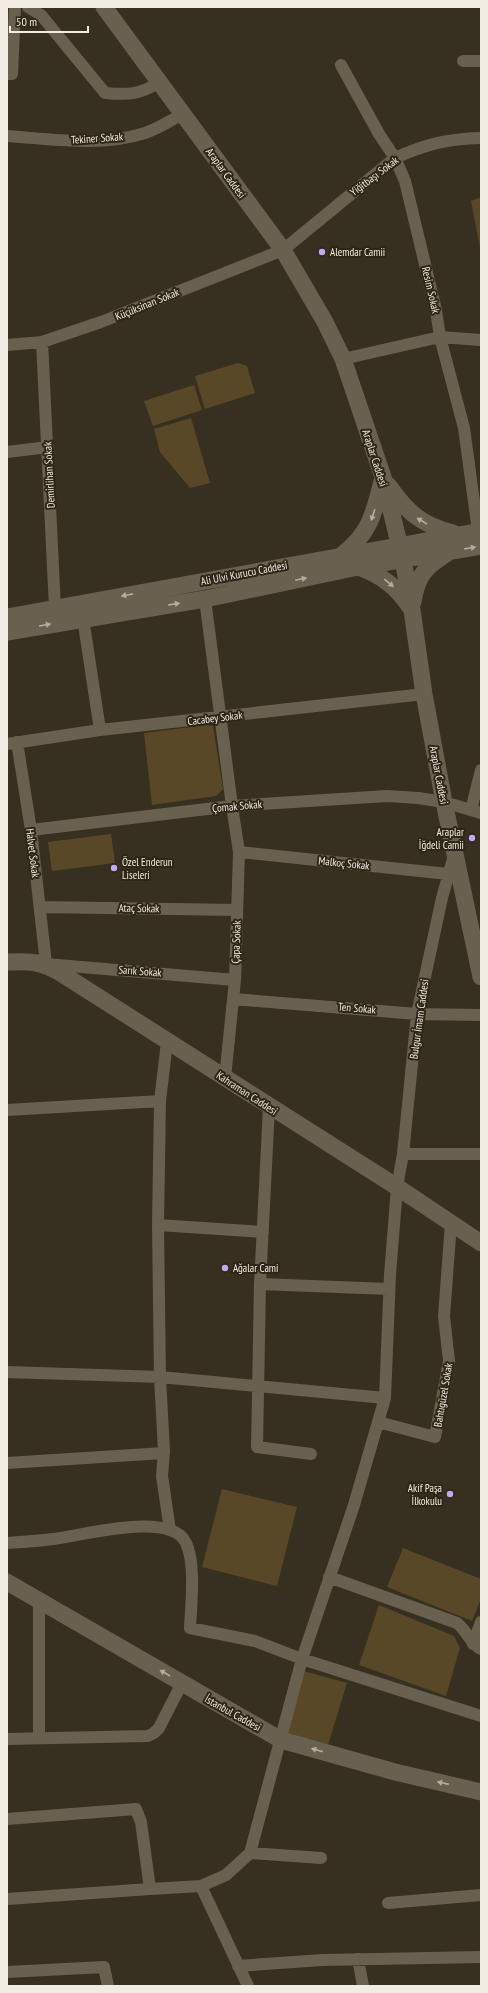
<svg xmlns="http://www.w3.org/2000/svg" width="488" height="1993" viewBox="0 0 488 1993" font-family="'PT Sans Narrow',sans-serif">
<rect width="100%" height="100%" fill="#372f20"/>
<!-- green -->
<path fill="#594827" d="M481 197V253L471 201Z
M238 363 247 366 255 393 205 409 195 376Z
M194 385 202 410 153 426 144 401Z
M191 418 210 483 190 488 160 452 154 429Z
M207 725 213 726 223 789 216 796 152 805 144 733Z
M111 834 115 863 52 871 48 842Z
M222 1489 297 1507 277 1586 202 1567Z
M403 1548 481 1579V1599L472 1621 387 1587Z
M379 1605 454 1636 460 1648 446 1696 359 1665Z
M304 1671 347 1683 328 1745 286 1733Z"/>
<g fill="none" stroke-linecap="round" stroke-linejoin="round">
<!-- street -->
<path stroke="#69604f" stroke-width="12" d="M28 7 41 15 105 93C128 95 139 95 160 82
M463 61H481
M341 65 379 134 395 158 405 181 436 310 440 337 464 428 478 531
M7 74H12L15 7
M7 136C51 139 101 147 145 133 158 129 171 120 183 114
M42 342 55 608
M7 345 42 342 101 322 283 250 395 158C426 144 447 139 481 138
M343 359 440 337 481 340
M7 452 48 447
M205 599 232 806 239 852 235 980 225 1078
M83 618 100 730
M17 742 31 830 46 964 235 980
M7 744 100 730 424 694
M471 810 481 770
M31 830 232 806 387 796 418 798 444 802 481 813
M239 852 448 874
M40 907 237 910
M233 999 417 1014 481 1015
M167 1042 160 1101 158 1225 160 1377 164 1451 162 1476 170 1530
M269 1107 260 1284 257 1447 311 1454
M7 1110 160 1101
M403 1154H481
M158 1225 263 1232
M260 1284 389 1289
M7 1372 160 1377 385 1398
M378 1422 435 1437 449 1361 444 1316 451 1223
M7 1463 164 1453
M7 1543C22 1542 38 1541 53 1539 81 1536 171 1510 186 1543 196 1564 191 1605 190 1628L255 1641 302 1659 481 1716
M329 1577 457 1623C467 1631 470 1643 481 1649
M473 1644 481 1622
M39 1738V1602
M7 1739 148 1736 154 1733 159 1728 182 1683
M7 1819 136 1809 141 1822 150 1889 201 1886
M250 1853 321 1858
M7 1899 150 1889
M388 1903 481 1895
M358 1959 363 1986
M238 1966 322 1960 481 1957
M7 1972 104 1967 108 1986
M248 1986 201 1886 226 1875 250 1853 302 1659 354 1505 385 1398 390 1275 397 1187 403 1154 417 1014 442 898 454 855"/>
<!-- secondary -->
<path stroke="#69604f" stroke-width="17" d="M104 7 283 250 325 322 343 359 383 477 403 560 412 610 424 694 444 802 481 977
M388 485C407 512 421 525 453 533
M343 554C370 533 374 513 382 481
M358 567C381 575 396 586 410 607
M413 602C417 576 425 567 446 554
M7 617 481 531
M7 632 205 599 358 567 481 546
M7 962C28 961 40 961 59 972L397 1187 481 1243
M7 1582 281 1740 395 1772 481 1792"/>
</g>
<!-- one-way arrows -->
<defs><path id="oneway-solid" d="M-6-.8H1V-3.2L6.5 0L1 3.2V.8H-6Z"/></defs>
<g fill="#b4aea0">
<use href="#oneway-solid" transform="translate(373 515) rotate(108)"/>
<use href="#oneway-solid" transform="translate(422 521) rotate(-149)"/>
<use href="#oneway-solid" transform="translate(470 548) rotate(-10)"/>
<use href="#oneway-solid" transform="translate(301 579) rotate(-12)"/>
<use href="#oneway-solid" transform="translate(389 583) rotate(40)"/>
<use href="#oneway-solid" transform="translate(127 595) rotate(169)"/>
<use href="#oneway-solid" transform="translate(174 604) rotate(-9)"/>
<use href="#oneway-solid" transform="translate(45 625) rotate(-10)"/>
<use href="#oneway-solid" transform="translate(165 1673) rotate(-150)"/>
<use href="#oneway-solid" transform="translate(317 1750) rotate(-164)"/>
<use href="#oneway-solid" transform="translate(443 1783) rotate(-167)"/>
</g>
<!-- markers -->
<g fill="#c2a8f3" stroke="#2d2516" stroke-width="1.5">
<circle cx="322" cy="252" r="4"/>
<circle cx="472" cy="838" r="4"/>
<circle cx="114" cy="868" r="4"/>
<circle cx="225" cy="1268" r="4"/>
<circle cx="450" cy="1494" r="4"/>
</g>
<g text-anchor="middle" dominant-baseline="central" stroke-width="4" stroke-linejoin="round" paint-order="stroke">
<!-- street labels -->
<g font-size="11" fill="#f2ede3" stroke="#2d2516">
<text transform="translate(97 138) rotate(-4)">Tekiner Sokak</text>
<text transform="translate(226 173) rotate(54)">Araplar Caddesi</text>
<text transform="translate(374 176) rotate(-37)">Yiğitbaşı Sokak</text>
<text transform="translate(431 290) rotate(77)">Resim Sokak</text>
<text transform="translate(147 304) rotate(-22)">Küçüksinan Sokak</text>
<text transform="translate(375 458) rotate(72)">Araplar Caddesi</text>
<text transform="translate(49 475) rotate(-93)">Demirlihan Sokak</text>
<text transform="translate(244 573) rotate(-11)">Ali Ulvi Kurucu Caddesi</text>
<text transform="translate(215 718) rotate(-7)">Cacabey Sokak</text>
<text transform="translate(439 775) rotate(79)">Araplar Caddesi</text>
<text transform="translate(237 806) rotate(-5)">Çomak Sokak</text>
<text transform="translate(33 853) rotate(83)">Halvet Sokak</text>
<text transform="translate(344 863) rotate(6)">Malkoç Sokak</text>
<text transform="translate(139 908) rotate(1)">Ataç Sokak</text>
<text transform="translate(236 942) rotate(-88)">Çapa Sokak</text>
<text transform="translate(140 971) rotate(4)">Sarık Sokak</text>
<text transform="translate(357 1008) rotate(5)">Ten Sokak</text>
<text transform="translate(419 1019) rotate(-82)">Bulgur İmam Caddesi</text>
<text transform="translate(247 1093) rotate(33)">Kahraman Caddesi</text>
<text transform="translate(443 1395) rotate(-80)">Bahtıgüzel Sokak</text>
<text transform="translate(233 1713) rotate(29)">İstanbul Caddesi</text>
</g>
<!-- poi labels -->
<g font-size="11" fill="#f2ede3" stroke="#2d2516" text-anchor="start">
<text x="330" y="252">Alemdar Camii</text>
<text x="464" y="832" text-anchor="end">Araplar<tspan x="464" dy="13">İğdeli Camii</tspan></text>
<text x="122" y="862">Özel Enderun<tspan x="122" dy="13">Liseleri</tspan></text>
<text x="233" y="1268">Ağalar Cami</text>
<text x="442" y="1488" text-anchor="end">Akif Paşa<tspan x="442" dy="13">İlkokulu</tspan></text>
</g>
</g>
<!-- border -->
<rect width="488" height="1993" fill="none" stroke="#f2ede3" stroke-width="16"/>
<!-- scale -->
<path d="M10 26v6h78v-6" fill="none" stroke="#f2ede3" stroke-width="2"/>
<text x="16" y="26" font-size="12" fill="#f2ede3" stroke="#2d2516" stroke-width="3" paint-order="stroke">50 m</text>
</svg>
